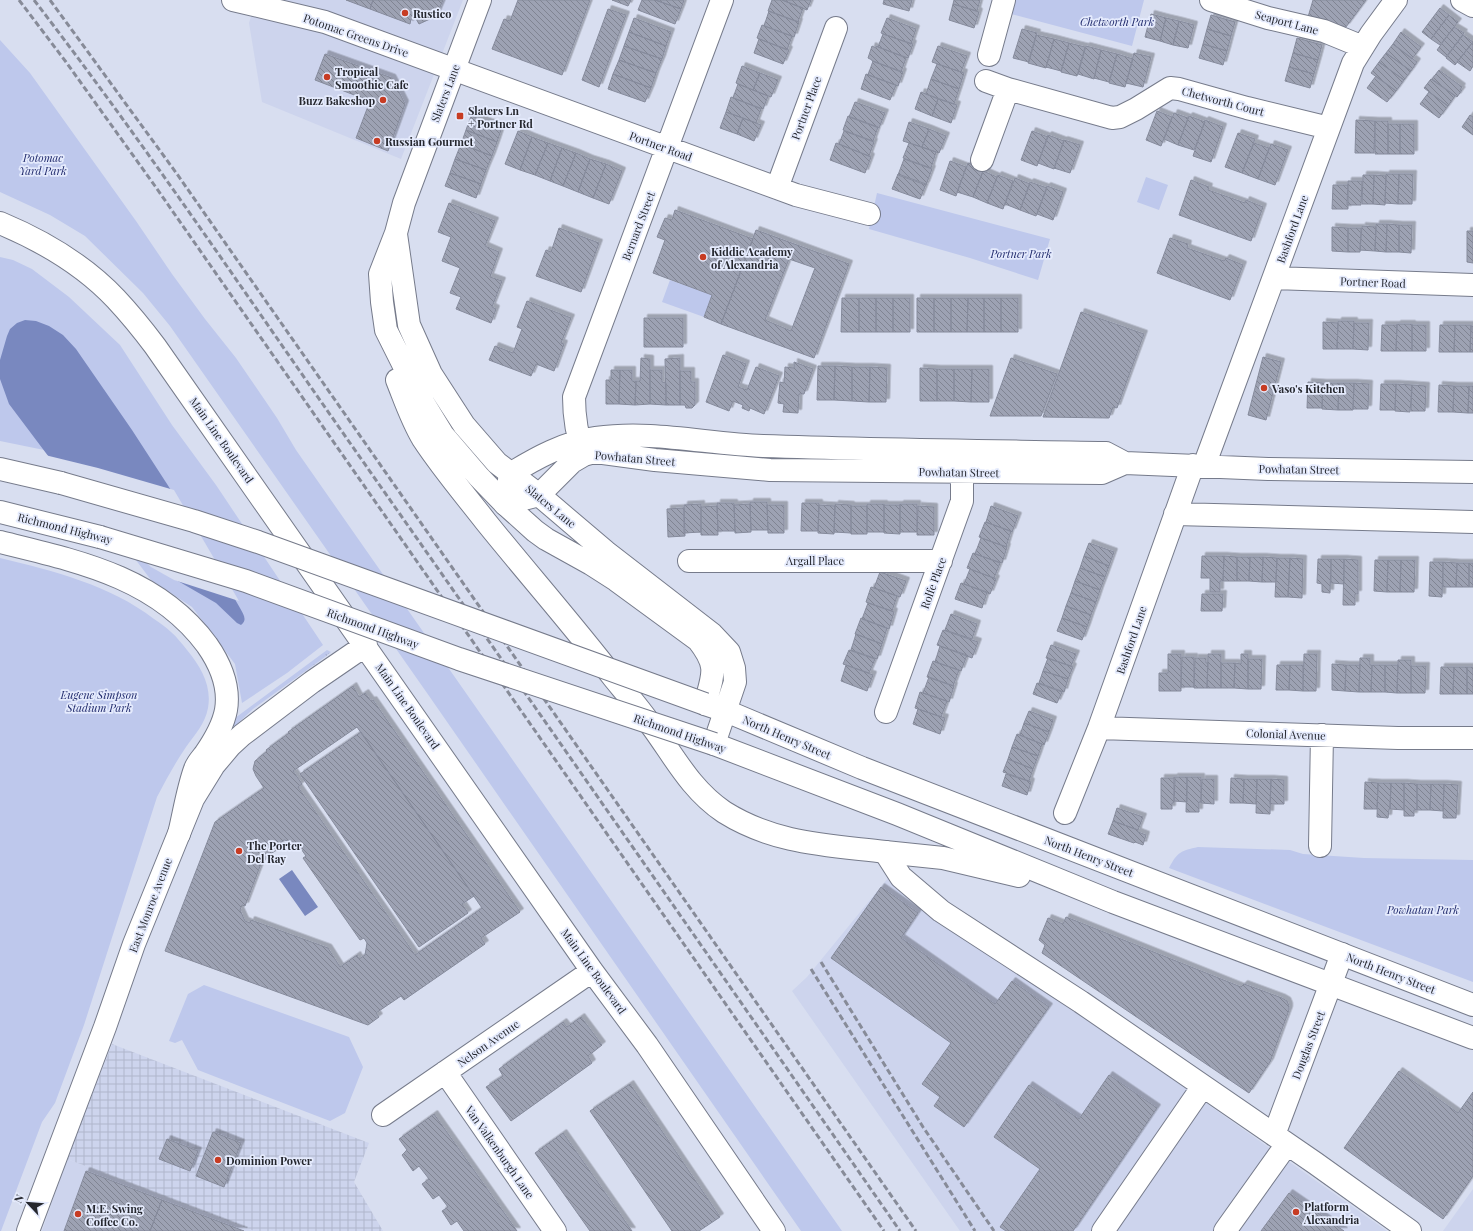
<svg xmlns="http://www.w3.org/2000/svg" width="1473" height="1231" viewBox="0 0 1473 1231" font-family="'Playfair Display',serif">
<defs>
<pattern id="industrial-grid" width="8" height="8" patternUnits="userSpaceOnUse"><rect width="8" height="8" fill="#cdd4ed"/><path d="M0 4h8M4 0v8" fill="none" stroke="#b0b6cc"/></pattern>
<pattern id="grass-tufts" width="24" height="20" patternUnits="userSpaceOnUse"><rect width="24" height="20" fill="#bec8ec"/><path d="M3 7l-1-3M5 7V3M7 7l1-3M15 17l-1-3M17 17v-4M19 17l1-3" fill="none" stroke="#a3accb"/></pattern>
<pattern id="building-back-hatch" width="6" height="6" patternUnits="userSpaceOnUse"><rect width="6" height="6" fill="#9da2b3"/><path d="M-1 5l2 2M0 0l6 6M5-1l2 2" fill="none" stroke="#808492"/></pattern>
<filter id="shadow"><feDropShadow dx="3.5" dy="-3.5" stdDeviation="0" flood-color="#0004"/></filter>
</defs>
<rect width="100%" height="100%" fill="#d8def0"/>
<!-- built -->
<path fill="#cdd4ed" d="M256 0H463L401 159 262 102 249 23Z
M888 878 1387 1231H960L792 991 807 977Z
M67 1159 254 1231H42Z
M1473 1189V1231H1443Z"/>
<!-- industrial -->
<path fill="url(#industrial-grid)" d="M112 1044 369 1143 354 1182 383 1231H254L67 1159Z"/>
<!-- grass -->
<path fill="url(#grass-tufts)" d="M327 650 331 652 325 657 253 709 235 726H232L231 721Z"/>
<!-- green -->
<path fill="#bec8ec" d="M1014 0H1144L1132 46 1011 14Z
M0 40 30 73 136 221 172 274 205 319 236 358 277 418 296 450 842 1231H801L427 693 170 326 143 293 85 236 50 215 0 192Z
M1146 177 1168 185 1159 210 1137 202Z
M877 193 1050 239 1038 280 970 258 869 229Z
M0 257 13 260 32 269 69 297 120 345 172 425 216 485 323 645 287 673 242 703 235 664 192 607 151 580 54 452 0 441Z
M670 280 712 295 704 317 662 302Z
M0 558C54 571 110 585 154 619 160 623 166 627 171 632 177 637 182 644 187 650 201 667 212 686 208 708 205 724 195 734 186 747 175 763 166 780 157 797L84 1025 55 1103 42 1122 1 1231H0Z
M1198 847 1290 850 1303 854 1364 858 1473 860V982L1169 868C1178 851 1181 851 1198 847Z
M204 985 349 1037 363 1067 345 1113 330 1121 198 1070 182 1040 175 1043 169 1041 188 994Z"/>
<!-- water -->
<path fill="#7988bf" d="M25 320 36 321 49 326 63 335 76 349 132 430 180 504 240 608C243 614 248 620 241 625L237 623 216 603 152 566 82 501 9 404 0 379V360L7 336 10 329 17 323Z
M292 870 318 907 305 916 279 879Z"/>
<!-- pier -->
<path fill="#d8def0" d="M45 455 98 468 174 490 239 601 174 580 151 567 104 526 80 502Z"/>
<!-- building -->
<path fill="url(#building-back-hatch)" stroke="#868b9c" fill-rule="evenodd" filter="url(#shadow)" d="M346 0H373L370 9Z
M373 0H443L437 14 432 11 427 14 430 19 419 24 415 17 411 19 410 24 370 9Z
M518 0H590L562 75 492 49 504 19 510 21Z
M612 0H631L628 6Z
M642 0H655L681 9 675 24 638 10Z
M655 0H684L681 9Z
M772 0H782L803 8 798 22 768 11Z
M782 0H811L807 10Z
M884 0H912L909 11 883 4Z
M954 0H980L977 11 953 4Z
M1313 0H1366L1346 27 1308 17Z
M953 4 979 12 974 28 949 20Z
M1440 8 1449 15 1431 39 1422 32Z
M608 9 626 15 599 87 582 80Z
M769 11 799 22 794 37 764 26Z
M1151 14 1166 18 1160 41 1145 37Z
M1211 15 1235 22 1231 36 1207 29Z
M1449 15 1458 22 1440 45 1431 39Z
M634 18 671 32 666 46 629 32Z
M887 18 916 29 911 44 881 33Z
M1166 18 1179 21 1173 45 1160 41Z
M1179 21 1194 25 1188 48 1173 45Z
M762 25 792 36 787 50 757 38Z
M1454 27 1464 33 1446 57 1437 50Z
M1022 29 1037 33 1029 62 1013 58Z
M1207 29 1231 36 1227 51 1203 44Z
M629 32 666 46 662 59 624 46Z
M1401 32 1421 47 1412 59 1393 44Z
M883 34 913 44 908 58 878 47Z
M1036 35 1054 39 1046 68 1028 63Z
M1463 35 1473 42 1455 65 1446 58Z
M1297 38 1322 45 1318 60 1293 53Z
M759 39 789 50 783 64 754 53Z
M1054 39 1069 43 1061 71 1046 67Z
M1069 43 1085 47 1077 76 1061 72Z
M1472 43 1473 44V66L1470 71 1457 62Z
M1203 44 1227 51 1223 65 1199 58Z
M1393 44 1417 62 1411 71 1386 53Z
M624 46 662 59 656 73 619 60Z
M872 46 876 48V46L906 58 901 72 872 61V60L868 58Z
M938 46 967 56 961 72 932 62Z
M1086 46 1101 50 1094 79 1078 74Z
M1101 50 1117 54 1109 82 1094 78Z
M1134 53 1151 57 1143 87 1126 83Z
M1293 53 1318 60 1314 74 1289 67Z
M1386 53 1411 71 1404 80 1379 62Z
M325 54 392 78 405 104 388 151 356 138 370 101 315 80Z
M1117 54 1133 59 1125 87 1109 83Z
M619 60 656 73 651 88 613 74Z
M873 61 903 72 898 86 868 75Z
M1379 62 1404 80 1396 91 1371 73Z
M937 64 964 73 959 89 931 79Z
M742 66 760 73 753 90 736 83Z
M1289 67 1314 74 1310 88 1285 81Z
M1439 70 1462 87 1460 90H1462L1457 97 1432 79Z
M760 73 778 80 771 97 753 90Z
M613 74 651 88 645 102 608 89Z
M866 74 896 85 890 100 861 89Z
M1376 76 1396 91 1387 102 1367 88Z
M931 79 959 89 954 104 926 94Z
M1431 79 1455 96 1448 106 1424 88Z
M738 84 768 96 763 109 733 98Z
M921 92 938 99 932 116 915 109Z
M1429 92 1448 106 1439 118 1420 104Z
M731 97 761 109 756 123 726 112Z
M938 99 957 105 951 123 932 116Z
M855 102 885 113 879 128 849 117Z
M1157 111 1172 117 1161 146 1146 140Z
M726 112 743 118 737 134 720 128Z
M1174 113 1188 118 1178 145 1164 139Z
M1470 115 1473 117V135L1462 127Z
M471 116 502 127 497 142 466 130Z
M848 116 878 127 873 141 843 130Z
M1189 116 1205 122 1194 150 1178 145Z
M743 118 761 125 754 141 737 134Z
M1205 120 1223 127 1211 162 1193 156Z
M1356 120 1375 121 1374 153H1355Z
M1375 121H1388V154H1375Z
M909 122 929 129 922 147 903 141Z
M1388 124H1400V154H1388Z
M1400 124H1414V154H1400Z
M929 129 946 136 939 153 922 147Z
M466 130 497 142 492 156 461 144Z
M518 131 532 137 520 170 505 164Z
M844 131 874 142 869 156 839 144Z
M1032 131 1048 137 1037 166 1021 160Z
M1238 133 1255 139 1242 173 1225 167Z
M1048 135 1064 141 1054 169 1038 163Z
M532 137 548 143 535 175 520 170Z
M1064 140 1080 145 1070 173 1054 168Z
M548 143 562 148 550 181 535 175Z
M836 143 871 157 865 173 830 160Z
M909 143 936 152 931 168 903 158Z
M1254 143 1269 148 1258 179 1242 173Z
M461 144 492 156 486 170 455 159Z
M1271 144 1288 150 1275 185 1258 179Z
M562 148 576 153 563 186 550 181Z
M576 153 590 159 578 192 563 186Z
M455 159 486 170 481 184 450 173Z
M590 159 606 164 593 198 578 192Z
M904 159 932 169 926 185 898 175Z
M950 161 966 167 956 196 940 190Z
M968 163 984 169 973 197 957 192Z
M606 164 622 171 609 204 593 198Z
M983 171 997 177 987 203 973 197Z
M450 173 481 184 476 198 445 186Z
M898 174 926 184 920 199 892 189Z
M1386 174H1399L1398 204 1385 203Z
M1399 174H1413L1412 204H1398Z
M998 175 1013 181 1003 209 987 203Z
M1363 175H1374L1373 204H1362Z
M1374 175 1386 176 1385 205 1373 204Z
M1015 178 1030 184 1020 210 1005 204Z
M1191 180 1209 187 1208 190 1245 203 1246 200 1263 207 1251 241 1179 215Z
M1348 181H1362L1361 205H1347Z
M1030 182 1047 188 1036 216 1020 210Z
M1333 185H1348V209H1332Z
M1047 186 1063 192 1053 220 1037 214Z
M449 203 495 221 485 246 499 252 490 277 502 281 492 307 496 309 491 323 456 309 461 297 450 293 460 268 442 261 451 237 438 232Z
M675 210 753 239 721 324 704 317 712 295 653 273 665 240 657 237 665 218 672 220Z
M1376 224H1387L1386 252 1375 251Z
M1387 224 1399 225V252H1386Z
M1399 225H1412L1411 253 1399 252Z
M1362 226 1376 227 1375 251 1360 250Z
M1332 227 1348 228V252L1332 251Z
M559 228 599 243 581 292 536 276 546 250 551 252Z
M1348 228H1361L1360 252H1348Z
M756 230 849 264 814 358 721 324ZM789 259 815 268 791 331 765 320Z
M1467 231H1473V263L1467 262Z
M1170 238 1188 244 1187 248 1224 261 1226 258 1243 265 1230 300 1157 273Z
M842 298H859V332H841Z
M859 298H876V332H859Z
M876 298H893V332H876Z
M893 298H910V332H893Z
M917 298H934V332H917Z
M934 298H951V332H934Z
M951 298H968L967 332H951Z
M968 298H984V332H967Z
M984 298H1001V332H984Z
M1001 298H1018V332H1001Z
M527 301 571 318 561 343 564 344 554 371 536 364 531 376 489 360 495 346 513 353 522 329 517 327Z
M1081 312 1144 334 1117 408 1113 407 1109 418 1043 417Z
M644 318H683V347H644Z
M1338 321H1354L1353 349H1337Z
M1323 322 1338 323 1337 349H1323Z
M1354 323H1369L1368 350 1353 349Z
M1397 324H1412V351H1396Z
M1382 325H1397L1396 351H1381Z
M1412 325H1426V351H1412Z
M1440 325H1455L1454 352H1439Z
M1455 325H1471L1470 352H1454Z
M1471 326H1473V352H1470Z
M723 355 746 364 738 387 747 390 756 367 779 376 764 414 750 408 749 411 742 408 743 405 733 401 729 411 706 402Z
M1263 357 1281 362 1266 420 1248 415Z
M641 358 650 359V404L635 405 636 381H640Z
M680 358V405H666L665 359Z
M1011 358 1057 374 1041 416H990Z
M794 362 813 369 804 394H799L798 413 783 412 784 404 778 403 780 382 784 383 785 367 794 368Z
M818 366H835L834 400H817Z
M835 366 852 367V401L834 400Z
M852 367H870L869 402 852 401Z
M870 367 887 368 886 402H869Z
M920 368 937 369V401H920Z
M937 369H954V401H937Z
M954 369H972L971 402 954 401Z
M972 369H989V402H971Z
M611 370H620L619 404H606V380H611Z
M620 370H632V381H636L635 405 619 404Z
M650 370H662V382L666 383V405L650 404Z
M680 371H691V382H695V405L692 408H686L685 405H680Z
M1308 382 1323 383 1322 408H1307Z
M1323 383H1339L1338 410 1322 409Z
M1339 383H1354L1353 410H1338Z
M1354 383 1369 384 1368 409H1353Z
M1381 384H1396L1395 410H1380Z
M1396 384 1412 385 1410 412 1395 411Z
M1412 385 1426 386 1425 411H1411Z
M1439 385 1454 386 1453 412H1438Z
M1454 386H1469L1468 413 1453 412Z
M1469 386H1473V413H1468Z
M750 502H767L768 530H751Z
M717 503H734L735 531H718Z
M802 503H819L818 531H801Z
M701 504V532L684 533V505Z
M750 504 751 532 735 533 734 505Z
M835 504 851 505V533L834 532Z
M867 504H884V532H867Z
M900 504H917V532H900Z
M767 505H784V533H768Z
M819 505 835 506 834 534 818 533Z
M884 505H900V534L884 533Z
M717 506 718 535H701V507Z
M851 506H867V534H851Z
M918 506 934 507V535H917Z
M991 506 1018 516 1012 532 986 522Z
M684 508 685 536 668 537 667 509Z
M985 522 1011 531 1006 547 979 537Z
M981 538 1007 547 1002 563 975 554Z
M1089 543 1114 552 1109 566 1084 556Z
M973 553 1000 563 994 578 967 568Z
M1084 556 1109 566 1105 577 1080 568Z
M1202 556H1224L1223 581H1220V592H1210V578H1201Z
M1224 556 1237 557V581H1223Z
M1237 557H1250L1249 581H1237Z
M1250 557H1263L1262 582 1249 581Z
M1263 557 1277 558 1276 582H1262Z
M1277 558H1290L1288 597H1275Z
M1290 558 1303 559 1302 598 1288 597Z
M1318 559H1331L1330 593 1322 592V584L1317 583Z
M1331 559H1344V584L1331 583Z
M1344 559 1358 560V594H1355V605H1343Z
M1375 560H1388L1387 592 1374 591Z
M1388 560H1401L1400 592H1387Z
M1401 560H1415L1414 592H1400Z
M1430 562H1443L1442 597 1429 596Z
M1443 562 1457 563 1456 587H1443Z
M1457 563H1469V587H1456Z
M1469 563H1473V587H1469Z
M1080 568 1105 577 1100 590 1075 581Z
M970 569 996 579 990 594 964 584Z
M880 572 906 581 900 597 874 588Z
M1075 581 1100 590 1096 602 1071 593Z
M961 583 987 592 982 608 955 599Z
M871 587 897 596 892 611 866 602Z
M1071 593 1096 602 1091 615 1066 606Z
M1202 594H1223L1222 611H1201Z
M868 603 894 612 889 629 862 619Z
M1066 606 1091 615 1087 627 1062 618Z
M951 614 977 624 972 639 945 630Z
M861 618 887 628 882 644 855 634Z
M1062 618 1087 627 1082 640 1057 631Z
M943 630 978 642 972 658 937 645Z
M856 634 882 644 877 659 851 650Z
M1051 645 1076 654 1071 666 1046 658Z
M940 646 967 655 961 671 935 662Z
M849 650 875 659 869 673 843 664Z
M1168 654H1181V691H1159V673H1168Z
M1208 654H1221V688H1207Z
M1241 654H1248V689L1234 688 1235 663 1241 664Z
M1304 654H1317L1316 691H1303Z
M1182 657H1194V687H1181Z
M1048 658 1073 667 1068 679 1043 671Z
M1195 658H1206V663H1208L1207 688H1194Z
M1360 658H1370V665H1372L1371 692H1359Z
M1248 659H1262L1261 689H1248Z
M1398 660H1411V693H1397Z
M933 661 959 670 953 686 927 677Z
M1221 663H1235L1234 688H1221Z
M1332 664 1346 665 1345 691 1332 690Z
M846 665 873 675 867 691 841 681Z
M1277 665H1290L1289 690H1276Z
M1290 665H1303V691L1289 690Z
M1346 665H1360L1359 692 1345 691Z
M1372 665H1385V692H1371Z
M1385 665H1398L1397 693 1385 692Z
M1411 666H1426L1425 693H1411Z
M1441 667H1454L1453 694H1440Z
M1454 667H1467V694H1453Z
M1467 667H1473V694H1467Z
M1043 671 1068 679 1064 692 1039 683Z
M929 677 954 686 949 702 923 693Z
M1037 683 1062 692 1057 703 1033 694Z
M353 686 359 697 365 693 371 701 373 700 520 912 481 938 485 944 404 1000 401 996 376 1013 379 1017 368 1025 165 951 215 822 264 788 256 776 253 769 255 761 267 751 266 750 289 733 288 732ZM357 727 482 908 415 955 298 787 302 784 293 771ZM284 840 297 843 306 856 303 858 360 940 364 938 367 943 365 955 359 959 357 955 340 967 328 948 251 920 250 923 245 921 240 910 242 905 245 906 262 861 266 859 265 857 282 847 279 844Z
M920 692 947 701 941 717 915 708Z
M918 709 945 718 940 734 913 724Z
M1029 711 1053 720 1049 732 1024 723Z
M1024 723 1049 732 1044 745 1020 735Z
M361 732 474 896 462 904 468 913 419 947 300 774Z
M1017 734 1042 744 1038 756 1012 747Z
M1012 747 1038 756 1033 769 1008 759Z
M1008 759 1033 769 1029 781 1003 772Z
M1006 774 1031 782 1027 795 1002 786Z
M1174 777H1187V802L1174 801Z
M1187 777H1201V802H1199V812H1186Z
M1161 778H1175L1174 803H1172V809H1161Z
M1231 778 1244 779 1243 803H1230Z
M1202 779H1214V804L1201 803Z
M1244 779H1257L1256 804 1243 803Z
M1257 779H1271L1270 814 1256 813Z
M1271 779 1284 780V804H1270Z
M1365 782 1378 783 1377 809H1364Z
M1378 783H1391L1390 809H1389L1388 818 1377 817Z
M1391 783H1404V810L1390 809Z
M1404 783 1417 784V810H1414V816H1404Z
M1417 784H1431L1430 810H1417Z
M1431 784H1444L1443 811 1430 810Z
M1444 784 1458 785 1456 818H1443Z
M1117 808 1143 817 1138 830 1113 821Z
M1113 821 1138 830V832L1146 835 1143 845 1135 842 1134 843 1108 834Z
M881 887 918 913 901 938 995 1004 1012 981 1049 1007 964 1127 934 1106 940 1097 922 1084 951 1043 831 958Z
M1066 917 1241 987 1244 984 1282 998 1287 1001 1289 1006V1010L1270 1062 1249 1093 1042 953 1045 945 1039 940 1048 918 1063 924Z
M581 1017 602 1045 588 1056 592 1063 511 1121 486 1087 503 1076 499 1069 563 1022 567 1027Z
M1399 1071 1458 1113 1473 1092V1176L1443 1219 1344 1148Z
M1109 1075 1157 1108 1073 1231H1006L1000 1227 1040 1169 994 1137 1029 1085 1079 1119Z
M630 1084 720 1217 699 1231H672L590 1111Z
M434 1114 517 1231H464L457 1221 451 1225 442 1211 448 1207 439 1195 433 1199 422 1184 429 1179 419 1166 413 1171 402 1155 407 1150 399 1139Z
M213 1132 241 1143 224 1187 196 1176Z
M563 1133 632 1231H590L535 1153Z
M167 1139 198 1151 190 1171 159 1159Z
M86 1171 162 1200 150 1231H64Z
M1289 1193 1344 1231H1261Z
M162 1200 244 1231H150Z"/>
<g fill="none" stroke-linecap="round" stroke-linejoin="round">
<!-- minor casing -->
<g stroke="#767b8b" stroke-width="24">
<path id="minor" d="M233 0 325 22 796 195 869 214
M1211 0 1268 18 1324 31 1363 47
M1462 0 1473 6
M989 55 1004 0
M986 81 1008 89
M982 160 1008 89 1112 118 1120 117 1136 109 1170 88 1179 89 1247 108 1329 128
M777 188 836 28
M0 223C43 241 84 265 116 299 130 314 143 330 155 346L592 971 647 1045 774 1231
M1274 278 1473 285
M584 455C577 436 574 417 574 397L722 0
M1125 463 1106 453C991 451 877 450 763 446 707 444 652 430 596 438 565 442 536 458 510 474L505 504 539 495 572 462 584 455 591 453H603L655 460 770 470 1102 473 1125 463 1268 469 1473 472
M1204 466 1353 63 1371 34 1396 0
M1175 514 1473 522
M689 561H941
M886 712 962 501V457
M1099 728 1398 738H1473
M1065 813 1099 728 1193 465
M1320 846 1322 735
M885 852 901 877 941 911 1081 1002 1315 1163 1410 1231
M445 1072 555 1231
M383 1115 592 971
M1274 1135 1342 954
M28 1231 105 1027 134 944 193 799 214 765 230 746 242 735 312 682 366 645
M1103 1231 1203 1086
M1225 1231 1287 1144"/>
</g>
<!-- major casing -->
<g stroke="#767b8b" stroke-width="24">
<path id="major" d="M480 0 404 203 396 233 380 274 382 302 386 330 418 394 443 435 479 477 505 504 535 531 546 539 591 564 616 580 698 640C719 667 713 674 705 704
M396 234 409 325 431 374 464 425 497 463 539 495 606 552 712 634 729 652 734 668 735 682 714 744
M397 380C405 400 412 421 423 439 442 468 465 495 486 522 528 574 572 624 613 677 626 693 639 708 651 725 674 756 690 789 724 812 775 844 827 845 885 852"/>
</g>
<!-- highway casing -->
<g stroke="#767b8b" stroke-width="24">
<path id="highway" d="M0 469 61 483
M0 512 100 537
M0 542C77 561 157 577 207 645 221 665 230 686 226 710 223 726 214 741 205 754 202 758 197 763 195 769 188 788 184 813 179 834
M705 704 726 711 862 768 1473 1005
M714 744 897 814 1113 902 1473 1038
M885 852 943 858 1019 876"/>
</g>
<!-- minor -->
<use href="#minor" stroke="#fff" stroke-width="22"/>
<!-- major -->
<use href="#major" stroke="#fff" stroke-width="22"/>
<!-- highway -->
<use href="#highway" stroke="#fff" stroke-width="22"/>
<!-- rail -->
<path stroke="#878b98" stroke-width="3" stroke-dasharray="6 3" stroke-linecap="butt" d="M19 0 66 62 155 186 884 1231
M34 0C145 144 246 295 350 443 534 705 717 968 900 1231
M50 0 177 174 916 1231
M821 962 923 1127 994 1231
M811 969 975 1231"/>
<!-- highway-bridge casing -->
<g stroke="#767b8b" stroke-width="24" stroke-linecap="butt">
<path id="highway-bridge" d="M61 483 194 521 258 542 705 704
M100 537 246 581 459 659 714 744"/>
</g>
<!-- highway-bridge -->
<use href="#highway-bridge" stroke="#fff" stroke-width="22"/>
</g>
<!-- markers -->
<g fill="#c73c23" stroke="#e5ebfd" stroke-width="1.5">
<circle cx="405" cy="13" r="4"/>
<circle cx="327" cy="77" r="4"/>
<circle cx="383" cy="100" r="4"/>
<rect x="456" y="112" width="8" height="8" rx="2"/>
<circle cx="377" cy="141" r="4"/>
<circle cx="703" cy="257" r="4"/>
<circle cx="1264" cy="388" r="4"/>
<circle cx="239" cy="851" r="4"/>
<circle cx="218" cy="1160" r="4"/>
<circle cx="1296" cy="1212" r="4"/>
<circle cx="78" cy="1214" r="4"/>
</g>
<g text-anchor="middle" dominant-baseline="central" stroke-width="3.5" stroke-linejoin="round" paint-order="stroke">
<!-- poi labels -->
<g font-size="11" font-weight="bold" fill="#25272e" stroke="#e5ebfd" text-anchor="start">
<text x="413" y="13">Rustico</text>
<text x="335" y="71">Tropical<tspan x="335" dy="13">Smoothie Cafe</tspan></text>
<text x="375" y="100" text-anchor="end">Buzz Bakeshop</text>
<text x="468" y="110">Slaters Ln<tspan x="468" dy="13">+ Portner Rd</tspan></text>
<text x="385" y="141">Russian Gourmet</text>
<text x="711" y="251">Kiddie Academy<tspan x="711" dy="13">of Alexandria</tspan></text>
<text x="1272" y="388">Vaso's Kitchen</text>
<text x="247" y="845">The Porter<tspan x="247" dy="13">Del Ray</tspan></text>
<text x="226" y="1160">Dominion Power</text>
<text x="1304" y="1206">Platform<tspan x="1304" dy="13">Alexandria</tspan></text>
<text x="86" y="1208">M.E. Swing<tspan x="86" dy="13">Coffee Co.</tspan></text>
</g>
<!-- park labels -->
<g font-size="11" font-style="italic" fill="#212b6d" stroke="#e5ebfd">
<text x="1117" y="21">Chetworth Park</text>
<text x="43" y="157">Potomac<tspan x="43" dy="13">Yard Park</tspan></text>
<text x="1021" y="253">Portner Park</text>
<text x="99" y="694">Eugene Simpson<tspan x="99" dy="13">Stadium Park</tspan></text>
<text x="1423" y="909">Powhatan Park</text>
</g>
<!-- street labels -->
<g font-size="11" fill="#25272e" stroke="#e5ebfd">
<text transform="translate(1287 22) rotate(15)">Seaport Lane</text>
<text transform="translate(356 35) rotate(19)">Potomac Greens Drive</text>
<text transform="translate(445 93) rotate(-69)">Slaters Lane</text>
<text transform="translate(1223 101) rotate(15)">Chetworth Court</text>
<text transform="translate(806 108) rotate(-70)">Portner Place</text>
<text transform="translate(661 146) rotate(20)">Portner Road</text>
<text transform="translate(638 226) rotate(-69)">Bernard Street</text>
<text transform="translate(1292 229) rotate(-70)">Bashford Lane</text>
<text transform="translate(1373 282) rotate(2)">Portner Road</text>
<text transform="translate(222 440) rotate(55)">Main Line Boulevard</text>
<text transform="translate(635 458) rotate(5)">Powhatan Street</text>
<text transform="translate(1299 469) rotate(1)">Powhatan Street</text>
<text transform="translate(959 472) rotate(1)">Powhatan Street</text>
<text transform="translate(551 506) rotate(39)">Slaters Lane</text>
<text transform="translate(65 528) rotate(14)">Richmond Highway</text>
<text x="815" y="560">Argall Place</text>
<text transform="translate(933 583) rotate(-70)">Rolfe Place</text>
<text transform="translate(373 628) rotate(20)">Richmond Highway</text>
<text transform="translate(1131 640) rotate(-71)">Bashford Lane</text>
<text transform="translate(408 706) rotate(55)">Main Line Boulevard</text>
<text transform="translate(680 733) rotate(19)">Richmond Highway</text>
<text transform="translate(1286 734) rotate(2)">Colonial Avenue</text>
<text transform="translate(787 737) rotate(23)">North Henry Street</text>
<text transform="translate(1089 856) rotate(21)">North Henry Street</text>
<text transform="translate(150 905) rotate(-69)">East Monroe Avenue</text>
<text transform="translate(594 971) rotate(54)">Main Line Boulevard</text>
<text transform="translate(1391 973) rotate(21)">North Henry Street</text>
<text transform="translate(488 1043) rotate(-35)">Nelson Avenue</text>
<text transform="translate(1308 1045) rotate(-69)">Douglas Street</text>
<text transform="translate(500 1152) rotate(55)">Van Valkenburgh Lane</text>
</g>
</g>
<!-- north arrow -->
<g transform="translate(28 1203) rotate(296)" stroke="#e5ebfd" stroke-width="3" paint-order="stroke">
<path d="M0-3L7 15L0 10L-7 15Z" fill="#25272e"/>
<text y="-6" font-size="11" font-weight="bold" text-anchor="middle" fill="#25272e">N</text>
</g>
</svg>
